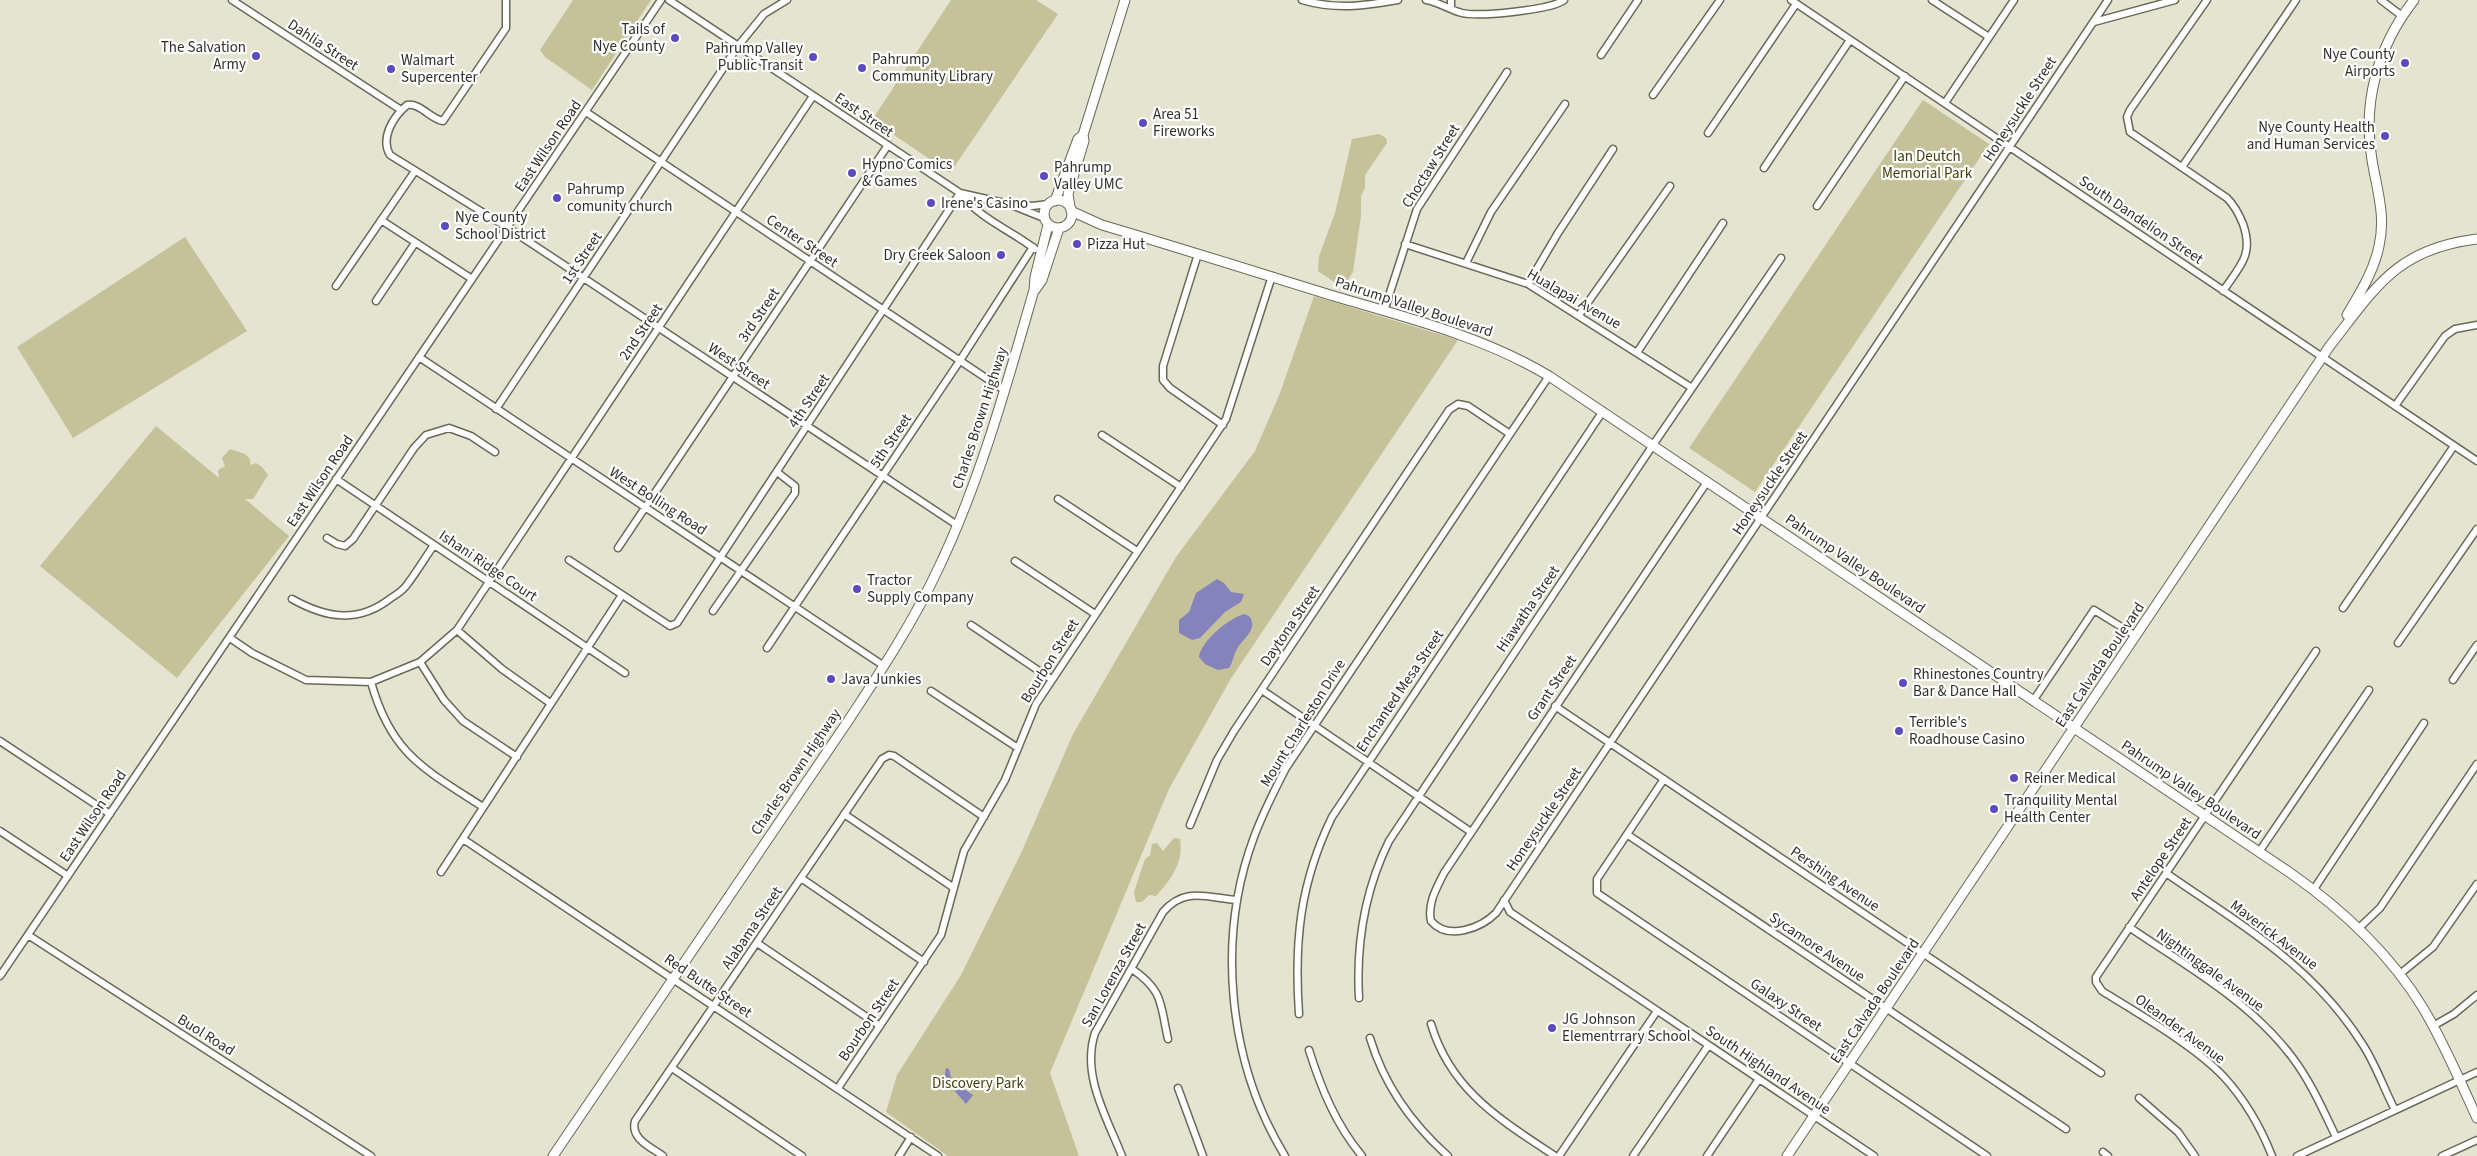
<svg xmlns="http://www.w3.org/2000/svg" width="2477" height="1156" viewBox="0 0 2477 1156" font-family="'Source Sans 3',sans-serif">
<rect width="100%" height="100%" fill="#e5e4d1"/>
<!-- green -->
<path fill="#c5c299" d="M573 0H651L592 90 545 57 540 50Z
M951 0H1036L1058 14 950 173 872 120Z
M1923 100 1989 144 1755 492 1689 448Z
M1379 134 1386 138 1387 143 1365 175V188L1361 196V216L1353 272 1345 284H1337L1318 271 1319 256 1335 213 1352 139Z
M185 237 247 331 73 438 17 347Z
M1314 296 1458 340 1230 680 1169 789 1050 1073 1079 1156H948L886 1112 897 1075 961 975 1022 851 1073 734 1176 557 1255 451 1280 393Z
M156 426 219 478 218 470 225 466 222 458 230 449 245 454 250 459V465L256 463 262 467 268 475 253 499H245L289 536 177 678 40 566Z
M1174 838 1180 839C1184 862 1171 880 1156 896L1149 895 1142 902H1136L1134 892 1145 859 1150 855 1152 844 1157 843 1163 851Z"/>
<!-- water -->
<path fill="#8483bc" d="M1217 579 1224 583 1231 592 1244 594 1241 602 1225 612 1200 638 1192 640 1179 633V620L1189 612 1196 593Z
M1245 614 1250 617C1258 631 1242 639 1237 649 1233 656 1233 662 1229 668L1218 670 1205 664 1199 657C1201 641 1230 617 1245 614Z
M946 1068 949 1069 952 1081 973 1095 966 1104 944 1079Z"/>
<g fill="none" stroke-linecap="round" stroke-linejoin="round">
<!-- minor casing -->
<g stroke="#6a6958" stroke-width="9">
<path id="minor" d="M232 0 401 110
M506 0V28L443 121C430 119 421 103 407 105 393 117 380 138 390 155L508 228 957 525
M669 0 960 193C979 218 1010 230 1035 249
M1302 0C1337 10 1362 6 1398 0
M1426 0C1439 2 1450 10 1462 13 1479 17 1551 10 1564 0
M1791 0 2477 461
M1932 0 1989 37
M2207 0 2130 110 2127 117 2130 132 2227 198C2235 206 2239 214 2243 224 2254 255 2240 266 2223 291
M2381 0 2402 16
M1451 9V0
M2094 22 2175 0
M1601 55 1638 0
M1653 95 1720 0
M1945 103 2014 0
M586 112 1004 390
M1708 133 1796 4
M2182 167 2296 0
M1764 168 1850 40
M960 193 1009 204 1044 218
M1015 204 1032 206 1049 204
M1817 206 1905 76
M381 220 472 279
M1405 244 1528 284 1692 388
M1198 254 1163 366V380L1170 388 1223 425
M1466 263 1491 212 1565 104
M1528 284 1558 233 1613 149
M336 286 415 171
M376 301 415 243
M1384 311 1417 209 1507 72
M1579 315 1670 186
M1638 351 1723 223
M419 357 884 666
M2395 406 2445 336 2455 329 2477 325
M496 409 738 46 764 14 787 0
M1102 435 1181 487
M336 479 625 673
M1707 482 1444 873C1437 887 1427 904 1431 921 1448 941 1481 928 1496 913L2108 0
M1058 499 1137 551
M327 538 337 544 345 546 353 539 414 448 426 435 449 428 471 436 495 452
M618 548 888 145
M569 560 670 626 677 623 960 193
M1015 561 1095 614
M292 599C326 618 358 624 391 598 396 595 402 591 406 586 416 573 425 558 434 545
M2343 608 2454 446
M713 611 795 493V486L777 472
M971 625 1051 679
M457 630 502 669 550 703
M230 638 252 653 306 680 371 682 420 662 457 630 813 96
M2398 643 2477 529
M767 648 959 362 1033 247
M420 662 444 700 463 721 517 757
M2453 680 2477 645
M371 682C391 754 424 769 483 807
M1262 690 1471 832
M931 691 1018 748
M2033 701 2094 610 2136 636
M1555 706 2101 1073
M0 741 110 814
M1664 779 1597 879V893L1987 1156
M844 814 954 888
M1190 825 1217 760 1234 731 1449 410 1458 404 1468 406 1510 434
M0 831 68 876
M1628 835 2066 1129
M463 839 938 1156
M2259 852 2369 690
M441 872 622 595
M2166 873C2242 926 2313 965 2363 1045 2376 1065 2384 1089 2395 1110
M801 878 924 962
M2314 889 2424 723
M1504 900 1510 912 1874 1156
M2129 927C2186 966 2250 1001 2292 1057 2311 1082 2323 1110 2336 1137
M2359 928 2380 908 2477 764
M28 935 371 1156
M757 943 880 1026
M1132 969C1164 991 1160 1004 1168 1039
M2400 974 2433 947 2477 884
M0 976 661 0
M1359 998C1356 944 1365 890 1389 841L1653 445 1781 258
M1299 1014C1294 941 1300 883 1332 817L1603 411
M1431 1024C1451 1091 1501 1120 1555 1156
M2433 1026 2454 1014 2477 995
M1370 1038C1384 1085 1412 1124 1448 1156
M1309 1050C1321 1088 1336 1125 1362 1156
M672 1068 802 1156
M838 1088 941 935 964 851 1005 780 1036 704 1226 419 1272 276
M1178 1088 1203 1156
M2139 1098 2178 1132 2195 1156
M2103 1152 2108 1156
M663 1156C651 1147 630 1139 635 1121L882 759 889 755 894 756 984 817
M899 1156 911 1137
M1122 1156C1107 1118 1081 1075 1095 1033L1163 912C1185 886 1208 898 1237 900
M1285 1156C1228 1063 1216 939 1254 837 1263 813 1274 791 1286 768L1549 376
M1559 1156 1657 1011
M1633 1156 1708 1046
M1707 1156 1759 1079
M2272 1156C2261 1128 2245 1100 2224 1077 2195 1046 2139 1014 2102 991L2096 982V977L2316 651
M2297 1156 2477 1072
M2442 1156 2477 1140"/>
</g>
<!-- major casing -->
<g stroke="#6a6958" stroke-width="11">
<path id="major" d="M1044 214a14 14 0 1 1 28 0a14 14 0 1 1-28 0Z
M1055 201 1078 139 1083 135
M1070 207 1068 194 1084 141 1083 135 1125 0
M1071 211 1102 225C1180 248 1259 273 1337 297 1409 318 1484 337 1549 376L2289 872C2342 909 2389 952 2423 1008 2444 1043 2460 1081 2477 1118
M1035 290 1042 280 1059 228
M2347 315C2360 293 2374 271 2379 246 2386 216 2377 190 2372 160 2362 102 2378 46 2414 0
M553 1156 848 721C881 671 914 621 939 567 981 479 1007 383 1034 290L1035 277 1048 225
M1787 1156 2329 347C2376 287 2396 249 2477 239"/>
</g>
<!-- minor -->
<use href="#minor" stroke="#fff" stroke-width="6"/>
<!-- major -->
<use href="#major" stroke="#fff" stroke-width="9"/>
</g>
<!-- markers -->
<g fill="#5b4bc3" stroke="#fff" stroke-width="2">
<circle cx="675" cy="38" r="5"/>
<circle cx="256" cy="56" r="5"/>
<circle cx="813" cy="57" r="5"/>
<circle cx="2405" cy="63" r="5"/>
<circle cx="862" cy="68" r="5"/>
<circle cx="391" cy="69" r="5"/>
<circle cx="1143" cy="123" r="5"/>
<circle cx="2385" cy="136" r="5"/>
<circle cx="852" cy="173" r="5"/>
<circle cx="1044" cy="176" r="5"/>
<circle cx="557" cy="198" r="5"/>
<circle cx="931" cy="203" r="5"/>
<circle cx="445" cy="226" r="5"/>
<circle cx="1077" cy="244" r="5"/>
<circle cx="1001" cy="255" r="5"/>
<circle cx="857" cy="589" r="5"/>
<circle cx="831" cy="679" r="5"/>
<circle cx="1903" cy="683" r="5"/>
<circle cx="1899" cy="731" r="5"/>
<circle cx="2014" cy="778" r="5"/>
<circle cx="1994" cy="809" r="5"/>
<circle cx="1552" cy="1028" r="5"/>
</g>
<g text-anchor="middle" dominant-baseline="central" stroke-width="4.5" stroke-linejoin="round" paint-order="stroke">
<!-- poi labels -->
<g font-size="15" fill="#303028" stroke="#fff" text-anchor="start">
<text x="665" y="29" text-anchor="end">Tails of<tspan x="665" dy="17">Nye County</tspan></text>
<text x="246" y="47" text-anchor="end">The Salvation<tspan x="246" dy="17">Army</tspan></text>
<text x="803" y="48" text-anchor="end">Pahrump Valley<tspan x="803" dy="17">Public Transit</tspan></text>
<text x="2395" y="54" text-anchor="end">Nye County<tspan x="2395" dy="17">Airports</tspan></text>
<text x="872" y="59">Pahrump<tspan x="872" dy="17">Community Library</tspan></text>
<text x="401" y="60">Walmart<tspan x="401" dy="17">Supercenter</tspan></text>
<text x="1153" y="114">Area 51<tspan x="1153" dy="17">Fireworks</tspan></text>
<text x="2375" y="127" text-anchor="end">Nye County Health<tspan x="2375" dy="17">and Human Services</tspan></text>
<text x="862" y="164">Hypno Comics<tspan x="862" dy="17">&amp; Games</tspan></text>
<text x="1054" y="167">Pahrump<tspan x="1054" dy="17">Valley UMC</tspan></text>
<text x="567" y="189">Pahrump<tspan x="567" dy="17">comunity church</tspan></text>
<text x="941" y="203">Irene's Casino</text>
<text x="455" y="217">Nye County<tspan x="455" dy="17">School District</tspan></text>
<text x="1087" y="244">Pizza Hut</text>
<text x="991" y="255" text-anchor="end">Dry Creek Saloon</text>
<text x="867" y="580">Tractor<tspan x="867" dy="17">Supply Company</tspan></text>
<text x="1913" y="674">Rhinestones Country<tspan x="1913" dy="17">Bar &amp; Dance Hall</tspan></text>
<text x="841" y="679">Java Junkies</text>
<text x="1909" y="722">Terrible's<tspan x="1909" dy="17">Roadhouse Casino</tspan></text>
<text x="2024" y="778">Reiner Medical</text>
<text x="2004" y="800">Tranquility Mental<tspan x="2004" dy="17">Health Center</tspan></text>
<text x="1562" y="1019">JG Johnson<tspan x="1562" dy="17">Elementrrary School</tspan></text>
</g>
<!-- street labels -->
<g font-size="15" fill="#303028" stroke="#fff">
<text transform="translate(323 45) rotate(33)">Dahlia Street</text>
<text transform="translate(2020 109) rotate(-57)">Honeysuckle Street</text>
<text transform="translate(864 115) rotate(34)">East Street</text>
<text transform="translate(548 146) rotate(-56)">East Wilson Road</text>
<text transform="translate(1431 166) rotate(-58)">Choctaw Street</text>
<text transform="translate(2141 220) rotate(34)">South Dandelion Street</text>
<text transform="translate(802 241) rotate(34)">Center Street</text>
<text transform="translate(582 258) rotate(-56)">1st Street</text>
<text transform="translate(1574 299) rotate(30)">Hualapai Avenue</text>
<text transform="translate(1414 307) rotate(18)">Pahrump Valley Boulevard</text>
<text transform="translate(759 315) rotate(-56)">3rd Street</text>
<text transform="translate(641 332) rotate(-56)">2nd Street</text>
<text transform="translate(739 366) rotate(34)">West Street</text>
<text transform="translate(809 401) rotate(-56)">4th Street</text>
<text transform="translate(980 418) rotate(-72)">Charles Brown Highway</text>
<text transform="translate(891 441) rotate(-56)">5th Street</text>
<text transform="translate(320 481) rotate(-56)">East Wilson Road</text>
<text transform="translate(1770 483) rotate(-56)">Honeysuckle Street</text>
<text transform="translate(658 501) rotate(33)">West Bolling Road</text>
<text transform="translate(1855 564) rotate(34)">Pahrump Valley Boulevard</text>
<text transform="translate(488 566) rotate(34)">Ishani Ridge Court</text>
<text transform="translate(1528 609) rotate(-56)">Hiawatha Street</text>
<text transform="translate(1290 626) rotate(-56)">Daytona Street</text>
<text transform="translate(1050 661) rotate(-58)">Bourbon Street</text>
<text transform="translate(2100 665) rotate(-56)">East Calvada Boulevard</text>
<text transform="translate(1552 688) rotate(-56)">Grant Street</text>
<text transform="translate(1400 691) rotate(-56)">Enchanted Mesa Street</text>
<text transform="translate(1303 723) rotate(-58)">Mount Charleston Drive</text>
<text transform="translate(796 772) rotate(-56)">Charles Brown Highway</text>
<text transform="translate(2191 790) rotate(34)">Pahrump Valley Boulevard</text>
<text transform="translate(93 816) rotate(-56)">East Wilson Road</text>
<text transform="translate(1544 819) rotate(-56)">Honeysuckle Street</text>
<text transform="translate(2161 859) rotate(-56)">Antelope Street</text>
<text transform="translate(1835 879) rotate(34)">Pershing Avenue</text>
<text transform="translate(752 928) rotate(-56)">Alabama Street</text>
<text transform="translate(2274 935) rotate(37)">Maverick Avenue</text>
<text transform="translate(1817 947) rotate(34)">Sycamore Avenue</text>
<text transform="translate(2210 970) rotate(36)">Nightinggale Avenue</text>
<text transform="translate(1114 975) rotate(-61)">San Lorenza Street</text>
<text transform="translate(708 986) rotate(34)">Red Butte Street</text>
<text transform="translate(1875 1001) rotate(-56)">East Calvada Boulevard</text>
<text transform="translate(1786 1005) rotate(34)">Galaxy Street</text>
<text transform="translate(869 1020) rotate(-56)">Bourbon Street</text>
<text transform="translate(2180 1029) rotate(36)">Oleander Avenue</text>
<text transform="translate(206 1035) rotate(32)">Buol Road</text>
<text transform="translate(1768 1070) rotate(34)">South Highland Avenue</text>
</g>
<!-- park labels -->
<g font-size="15" fill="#45400d" stroke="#fff">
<text x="1927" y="156">Ian Deutch<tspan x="1927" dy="17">Memorial Park</tspan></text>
<text x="978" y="1083">Discovery Park</text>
</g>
</g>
</svg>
